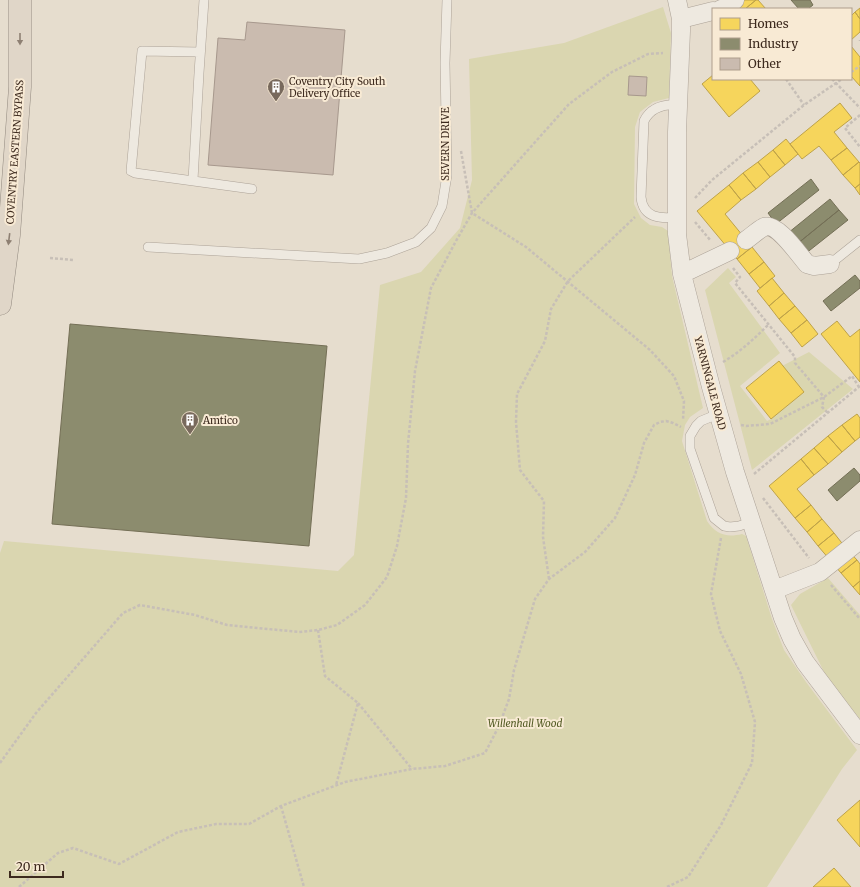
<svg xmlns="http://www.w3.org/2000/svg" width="860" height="887" viewBox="0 0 860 887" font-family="Merriweather,serif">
<rect width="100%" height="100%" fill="#e6ddce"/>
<!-- green -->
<path fill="#dad6b0" d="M663 7 671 33 669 98 653 102 640 112 635 127 634 204 641 218 650 225 662 227 668 231 672 276 703 408 690 417 685 425 682 441 707 521C716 534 726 538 742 534L746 536 772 619 784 650 806 682 857 750 842 769 767 887H0V553L4 541 338 571 354 555 380 285 421 272 460 228 472 180 469 59 564 43Z
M728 268 736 277 729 283 780 353 740 386 767 421 771 419 804 392 782 366 809 352 853 389 752 470 705 290Z
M828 578 860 615V719L827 678 791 605 800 594Z"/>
<!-- homes -->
<path fill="#f6d55c" stroke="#bea249" d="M732 0H756L745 9H739Z
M756 0H758L766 9H745Z
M860 8V19L855 12Z
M855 12 860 19V32L851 40V16Z
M851 46 860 57V86L851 76Z
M713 75V79H750L760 91 729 117 702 84Z
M840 103 852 118 834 132 847 148 831 160 819 146 802 159 790 144Z
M786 139 798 154 785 165 773 150Z
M847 148 859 162 843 175 831 160Z
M773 150 785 165 770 177 758 162Z
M758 162 770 177 756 189 743 173Z
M859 162 860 163V184L855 188 843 175Z
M743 173 756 189 741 200 729 185Z
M860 184V195L855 188Z
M729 185 741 200 725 214 752 247 737 259 697 211Z
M752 247 764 262 749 274 737 259Z
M764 262 775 276 760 288 749 274Z
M772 278 784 293 769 306 757 291Z
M784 293 795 306 779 319 769 306Z
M795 306 807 320 791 333 779 319Z
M807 320 818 334 802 347 791 333Z
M837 321 850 337 860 329V382L821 334Z
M779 361 804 392 771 419 746 388Z
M857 414 860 418V437L855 441 842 425Z
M842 425 855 441 842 452 828 436Z
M828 436 842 452 828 464 814 448Z
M814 448 828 464 814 475 801 459Z
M801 459 814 475 797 489 811 505 795 518 769 486Z
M811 505 822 519 807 532 795 518Z
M822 519 834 533 818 546 807 532Z
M834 533 845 547 830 560 818 546Z
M845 547 857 560 841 573 830 560Z
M857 560 860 564V581L853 587 841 573Z
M860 581V595L853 587Z
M860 800V847L837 820Z
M834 868 851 887H813Z"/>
<!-- industry -->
<path fill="#8c8c6e" stroke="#746f56" d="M791 0H810L813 5 808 9H799Z
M811 179 819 190 776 224 768 213Z
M830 199 839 210 797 244 788 233Z
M839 210 848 220 805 254 797 244Z
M855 275 860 281V288L831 311 823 301Z
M70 324 327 346 309 546 52 524Z
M854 468 860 475V481L837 501 828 490Z"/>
<!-- building -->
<path fill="#cabbaf" stroke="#a7988d" d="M247 22 345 30 333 175 208 165 218 38 245 40Z
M629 76 647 77 646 96 628 95Z"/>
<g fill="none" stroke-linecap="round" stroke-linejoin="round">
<!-- service casing -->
<g stroke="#aca297" stroke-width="10">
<path id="service" d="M200 52 142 51 131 171 135 173 252 189
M193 180 199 73 204 0
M677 217C660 219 643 218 641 197L644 121C651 107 664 104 678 105
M148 247 359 259 387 253 416 242 431 228 442 206 447 175 445 63 447 0
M830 264 860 240
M718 414 701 421 696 426 690 436V449L714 518 724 526 730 527 739 526 751 522"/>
</g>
<!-- minor casing -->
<g stroke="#aca297" stroke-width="19">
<path id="minor" d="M677 0 681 19V31L677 132V234L682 274 711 387 735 472 783 618 792 639 805 662 860 735
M721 9 725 8 735 0
M681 19 713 11
M746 240C752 236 758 230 764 227 777 222 799 255 807 264L814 266 830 264
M682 274 730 251
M774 590 820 572 860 540"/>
</g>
<!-- trunk casing -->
<g stroke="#91887e" stroke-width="23">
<path id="trunk" d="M0 304 9 235 20 87V0"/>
</g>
<!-- path -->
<path stroke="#c7bfb7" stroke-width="2.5" stroke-dasharray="3 2" stroke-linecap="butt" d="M860 40V41
M851 72 860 66
M786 79 804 105
M832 79 860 108
M860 115 845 128 860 147
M461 151 472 213 526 247 650 350 674 376 684 401 683 420
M695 198 712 180 804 105 842 79
M695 222 711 241
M50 258 74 260
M733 268 740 277 735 283 795 357V363L824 397 822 407 828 413
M723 362C740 352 754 339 768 325
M741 425 746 426 770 424 824 397 852 376 859 387
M754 474 860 386
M763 498 809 558
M549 579 543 537 544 501 520 470 516 422 517 394 545 341 551 309 568 281 635 217
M831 585 860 619
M318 630 325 676 358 703 336 785
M358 703 412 769
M0 763 36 713 123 613 140 605 195 615 227 625 299 632 318 630 337 625 365 605 387 577 397 546 406 498 408 444 415 371 431 288 456 241 472 213 569 104 612 72 648 54 663 53
M281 806 304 887
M19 887 58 853 73 848 119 864 178 832 216 824H249L281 806 345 782 412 769 445 766 485 753 499 726 509 699 514 670 535 599 549 579 585 552 615 518 635 475 644 443 654 425 660 422 666 421 673 423 681 427
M667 887 688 877 721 825 752 763 755 722 741 674 720 631 711 594 721 538"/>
<!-- service -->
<use href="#service" stroke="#eee9e0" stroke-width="9"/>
<!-- minor -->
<use href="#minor" stroke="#eee9e0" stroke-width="18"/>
<!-- trunk -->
<use href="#trunk" stroke="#e0d6c8" stroke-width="22"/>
</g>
<!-- one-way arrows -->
<defs><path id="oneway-solid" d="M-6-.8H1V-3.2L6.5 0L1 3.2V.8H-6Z"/></defs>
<g fill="#8e8073">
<use href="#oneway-solid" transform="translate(20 39) rotate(90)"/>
<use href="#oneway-solid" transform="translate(9 239) rotate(97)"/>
</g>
<!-- icons -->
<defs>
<g id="building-pin" transform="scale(0.9)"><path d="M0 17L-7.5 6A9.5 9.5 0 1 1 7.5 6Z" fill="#78695c" stroke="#f8ead4"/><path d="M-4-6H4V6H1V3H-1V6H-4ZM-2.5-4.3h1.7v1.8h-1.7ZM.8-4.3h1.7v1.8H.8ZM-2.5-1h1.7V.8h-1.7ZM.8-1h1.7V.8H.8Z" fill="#fff"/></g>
</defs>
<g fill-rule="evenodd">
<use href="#building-pin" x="276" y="87"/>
<use href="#building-pin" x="190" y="420"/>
</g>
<g text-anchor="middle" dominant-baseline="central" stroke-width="4" stroke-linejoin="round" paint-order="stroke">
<!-- poi labels -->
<g font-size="10" fill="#3d2a1e" stroke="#f8ead4" text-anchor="start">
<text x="289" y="81">Coventry City South<tspan x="289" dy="12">Delivery Office</tspan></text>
<text x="203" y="420">Amtico</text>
</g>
<!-- street labels -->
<g font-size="10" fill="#3d2a1e" stroke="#f8ead4">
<text transform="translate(445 144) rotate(-90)">SEVERN DRIVE</text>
<text transform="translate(15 152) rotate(-86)">COVENTRY EASTERN BYPASS</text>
<text transform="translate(710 383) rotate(75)">YARNINGALE ROAD</text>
</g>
<!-- park labels -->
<g font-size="10" font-style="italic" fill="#525a23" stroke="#f8ead4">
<text x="525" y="723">Willenhall Wood</text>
</g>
</g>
<!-- legend -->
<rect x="712" y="8" width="140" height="72" fill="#f8ead4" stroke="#ad9d8b"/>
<rect x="720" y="18" width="20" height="12" fill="#f6d55c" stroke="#ad9d8b"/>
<text x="748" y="28" font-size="12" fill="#3d2a1e">Homes</text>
<rect x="720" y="38" width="20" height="12" fill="#8c8c6e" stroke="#ad9d8b"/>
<text x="748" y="48" font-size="12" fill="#3d2a1e">Industry</text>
<rect x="720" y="58" width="20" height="12" fill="#cabbaf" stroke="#ad9d8b"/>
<text x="748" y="68" font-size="12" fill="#3d2a1e">Other</text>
<!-- scale -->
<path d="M10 871v6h53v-6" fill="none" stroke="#3d2a1e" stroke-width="2"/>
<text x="16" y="871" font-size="12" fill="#3d2a1e" stroke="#f8ead4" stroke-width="3" paint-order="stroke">20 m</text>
</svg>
